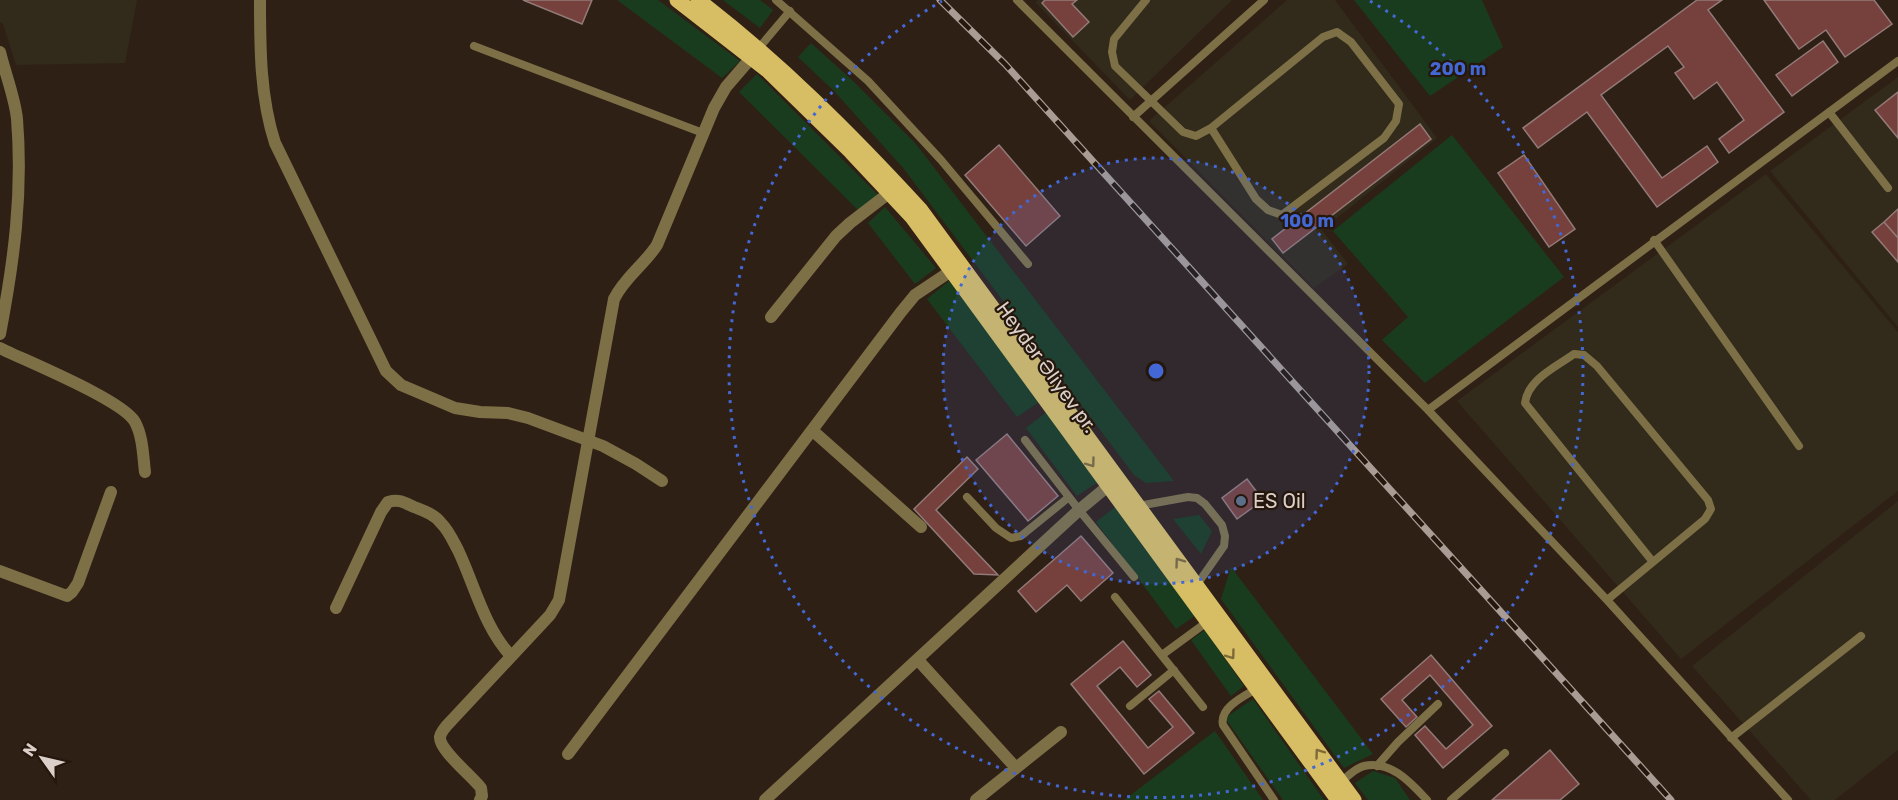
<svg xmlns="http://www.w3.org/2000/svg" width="1898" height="800" viewBox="0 0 1898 800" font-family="Rubik,sans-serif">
<rect width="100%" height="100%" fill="#2f2016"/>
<!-- industrial -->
<path fill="#322a1a" d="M0 0H137L125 63 16 65 3 24 0 22Z
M1038 0H1232L1130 100 1035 2Z
M1287 0H1335L1437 138 1322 230 1348 264 1314 288 1149 121Z
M1898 77V327L1770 171Z
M1766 174 1898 332V491L1681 659 1457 401Z
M1898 501V750L1835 800H1811L1692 666Z"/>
<!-- green -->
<path fill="#1a3c1e" d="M617 0H658L740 61 722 78Z
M723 0H760L773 10 760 28Z
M1354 0H1482L1503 47 1430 96Z
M811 43 853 81 916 144 1174 481 1146 483 1134 475 904 169 834 91 798 57Z
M757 74 878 195 858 210 739 92Z
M1452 135 1564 277 1425 383 1382 340 1408 317 1333 231Z
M885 207 936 268 915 284 868 223Z
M949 281 1042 400 1017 417 927 299Z
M1049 410 1101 480 1077 496 1026 428Z
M1115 507 1196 615 1176 629 1096 522Z
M1199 515 1212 531 1201 554 1173 519Z
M1231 567 1373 754 1344 768 1221 599Z
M1205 630 1244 686 1231 696 1191 640Z
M1253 699 1324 800H1283L1225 718Z
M1215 731 1263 800H1124Z
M1373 771 1395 778 1410 800H1368L1355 783Z"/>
<!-- building -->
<path fill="#76413c" stroke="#927a78" stroke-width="1.5" d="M523 0H592L582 24Z
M1045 0H1077L1072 4 1089 22 1073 37 1042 3Z
M1697 0H1722L1708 10 1784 112 1729 153 1719 139 1744 120 1717 82 1694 99 1675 73 1684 67 1668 46 1601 95 1662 178 1707 146 1718 162 1657 207 1587 112 1538 148 1523 128Z
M1764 0H1874L1892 24 1845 57 1826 30 1799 49Z
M1823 41 1838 62 1792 96 1776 75Z
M1898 92V138L1875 110Z
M1420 124 1431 139 1283 253 1272 239Z
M999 145 1060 216 1026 246 965 175Z
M1524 155 1575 229 1549 247 1498 173Z
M1898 209V238L1884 222Z
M1884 222 1898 238V262L1872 232Z
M1007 434 1058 496 1028 521 976 460Z
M967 457 978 469 936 510 998 575 974 574 914 509Z
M1247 479 1263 500 1237 519 1222 498Z
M1081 536 1113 573 1081 601 1067 585 1036 612 1018 591Z
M1123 641 1151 675 1137 687 1120 667 1097 686 1148 748 1173 727 1149 699 1159 691 1194 733 1144 774 1071 684Z
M1431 655 1492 726 1443 768 1415 735 1425 726 1446 749 1473 725 1430 675 1402 700 1417 717 1406 727 1381 699Z
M1550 750 1579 784 1560 800H1492Z"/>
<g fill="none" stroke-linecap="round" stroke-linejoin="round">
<!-- service -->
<path stroke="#7d7047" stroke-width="8" d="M776 0 868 81 941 160 1028 264
M1017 0 1428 410 1607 600 1788 800
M1146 0 1114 39 1112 52 1115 66 1183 132 1196 136 1211 128 1323 37 1337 32 1351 42 1399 104 1396 121 1384 138 1282 215 1268 210 1256 199 1211 128
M474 46 703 133
M758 49 790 11
M1829 112 1888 188
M1133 117 1264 0
M1654 240 1799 446
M1428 410 1898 61
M1025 440 1079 510 1134 577
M967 497 996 528 1011 538 1021 536 1069 497
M1138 506 1188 497 1197 498 1205 504 1222 525 1225 536 1224 546 1196 586
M1115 597 1203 707
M1607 600 1653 562 1525 403C1528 379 1556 367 1574 354L1584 355 1597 366 1708 500 1711 509 1705 519 1653 562
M1162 655 1207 622
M1256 689C1244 696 1219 708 1223 725L1274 800
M1130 706 1174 670
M1731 738 1861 636
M1377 766 1398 742 1438 704
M1341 782C1347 777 1355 768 1364 766 1391 760 1411 783 1427 800
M1451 800 1505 753"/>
<!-- minor -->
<path stroke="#7d7047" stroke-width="12" d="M260 0C260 47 260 97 275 143L386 371 401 385 455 408 480 412 508 413 528 418 603 446 636 464 662 481
M0 52C5 73 15 98 17 119 23 193 14 261 0 334
M771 317 836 236 850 223 889 193
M0 348C26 361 123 400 135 422 143 437 143 456 145 472
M813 431 921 527
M0 571 67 596 72 592 78 583 111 492
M336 608 381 512 388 502C399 499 403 502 414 507 424 511 434 514 441 523 449 531 453 541 458 550 475 586 484 627 511 656
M918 660 1016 768
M568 754 901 312 915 295 951 271
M480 800 482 796 481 788C472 776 439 750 440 737 441 731 447 725 451 721L550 615 559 600 614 299C625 277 644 265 657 245L714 108 726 87 751 58
M765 800 1079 510 1108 486
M976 800 1061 732"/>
<!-- primary -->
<path stroke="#d7bd63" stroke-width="15" d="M677 0 767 70 851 152 912 217 1338 800
M698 0C779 62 851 134 920 209L1354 800"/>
<!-- rail casing -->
<g stroke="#a89c94" stroke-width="7">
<path id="rail" d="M940 0 1005 64 1671 800"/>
</g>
<!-- rail -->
<use href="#rail" stroke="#25170c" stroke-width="4.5" stroke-dasharray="14" stroke-linecap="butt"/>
</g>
<!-- one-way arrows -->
<defs><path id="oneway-chevron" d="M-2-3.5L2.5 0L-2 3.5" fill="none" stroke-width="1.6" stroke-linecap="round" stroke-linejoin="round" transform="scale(1.5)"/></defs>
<g stroke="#7e6a38">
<use href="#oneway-chevron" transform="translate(1091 463) rotate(54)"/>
<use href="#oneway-chevron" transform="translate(1179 562) rotate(-126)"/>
<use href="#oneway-chevron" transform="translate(1231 655) rotate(54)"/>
<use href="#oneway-chevron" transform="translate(1319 753) rotate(-126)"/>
</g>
<!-- distance rings -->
<circle cx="1156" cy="371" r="213" fill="#4368d5" fill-opacity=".12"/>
<g fill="none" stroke="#4368d5" stroke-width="3" stroke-dasharray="3 6">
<circle cx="1156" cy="371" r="213"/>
<path d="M1370 1A427 427 0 1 1 942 1"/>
</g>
<!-- markers -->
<circle fill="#5c6f8a" stroke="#25170c" stroke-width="2" cx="1241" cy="501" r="6"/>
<g text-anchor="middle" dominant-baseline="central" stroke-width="4.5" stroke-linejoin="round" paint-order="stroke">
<!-- street labels -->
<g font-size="20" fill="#dbd0c9" stroke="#25170c">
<text transform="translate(1047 367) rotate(54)">Heydər Əliyev pr.</text>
</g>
<!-- poi labels -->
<g font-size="20" fill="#dbd0c9" stroke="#25170c" text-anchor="start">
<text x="1253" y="501">ES Oil</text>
</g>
</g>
<circle cx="1156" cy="371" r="9" fill="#4368d5" stroke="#25170c" stroke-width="3"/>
<g font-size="18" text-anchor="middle" font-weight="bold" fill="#4368d5" stroke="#25170c" stroke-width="4.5" stroke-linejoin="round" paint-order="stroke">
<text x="1458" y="75">200 m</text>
<text x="1307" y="227">100 m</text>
</g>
<!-- north arrow -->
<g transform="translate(42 758) rotate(304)" stroke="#25170c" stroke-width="4.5" paint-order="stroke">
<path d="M0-4.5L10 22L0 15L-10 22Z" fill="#dbd0c9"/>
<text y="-9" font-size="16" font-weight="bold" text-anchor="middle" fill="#dbd0c9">N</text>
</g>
</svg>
